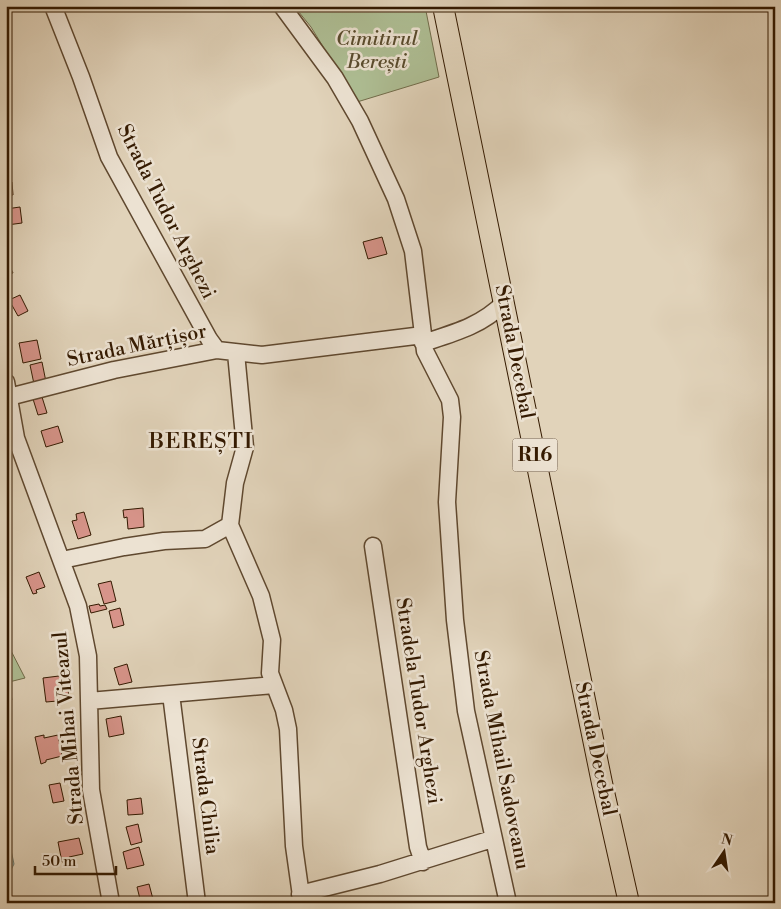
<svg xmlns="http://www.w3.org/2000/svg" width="781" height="909" viewBox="0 0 781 909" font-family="'Libre Bodoni',serif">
<rect width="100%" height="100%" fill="#e1d3ba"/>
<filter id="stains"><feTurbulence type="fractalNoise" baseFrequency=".004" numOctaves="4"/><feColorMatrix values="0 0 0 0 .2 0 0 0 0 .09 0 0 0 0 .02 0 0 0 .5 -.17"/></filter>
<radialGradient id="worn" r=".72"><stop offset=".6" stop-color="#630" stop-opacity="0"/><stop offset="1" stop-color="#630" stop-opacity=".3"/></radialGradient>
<!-- green -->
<path fill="#aebe94" stroke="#716c4a" d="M294 6H425L439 77 357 102 311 27Z
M6 641 25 678 9 682 12 700 6 701Z"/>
<!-- water -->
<path fill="#94b7b3" stroke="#6e786c" d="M6 850H11L14 864 6 880Z"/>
<!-- building -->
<path fill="#d7948a" stroke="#341a01" d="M6 182H12L13 195H6Z
M20 207 22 223 7 225 6 209Z
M382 237 387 254 368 259 363 242Z
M6 259 13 273 6 275Z
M20 295 28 311 18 316 9 300Z
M37 340 41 359 23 363 19 343Z
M42 362 46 382 34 384 30 365Z
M42 397 47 413 38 415 33 399Z
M58 426 63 442 46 447 41 431Z
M143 508 144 527 128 529 127 517 124 518 123 510Z
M84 512 91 535 78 539 72 521 77 520 76 514Z
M39 572 45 587 36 590 37 593 33 594 26 577Z
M111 581 116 601 104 604 98 584Z
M99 604 100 606 105 605 107 609 91 613 89 606Z
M120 608 124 625 113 628 109 611Z
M127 664 132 682 119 685 114 668Z
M67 675 69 700 46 702 43 678Z
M121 716 124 734 109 737 106 719Z
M44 735V738L58 735 62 756 46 760V762L41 764 35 737Z
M60 783 64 801 53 803 49 785Z
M141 798 143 814 128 815 127 800Z
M138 824 142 842 131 845 126 827Z
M79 838 83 854 69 857V860L62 862 58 842Z
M139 847 144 865 127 869 123 852Z
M149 884 154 903H141L137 887Z"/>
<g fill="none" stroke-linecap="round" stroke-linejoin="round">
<!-- minor casing -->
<g stroke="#5f482f" stroke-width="19">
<path id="minor" d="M53 6 81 77 109 157 209 339 217 350
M282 6 335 78 360 121 396 199 413 251 425 351 450 400 452 417 447 502 455 620 466 711 508 903
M423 343C454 333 481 326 504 303
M236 353 245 447 235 483 230 525 261 596 272 640 270 673 284 710 288 729 294 846 302 903
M6 382 16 438 78 606 88 656 91 790 111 903
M9 397 114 370 217 350 262 355 423 335
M373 546 418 847 423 862
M62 560 124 547 164 541 205 539 230 525
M171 694 197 903
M89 701 274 685
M300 894 380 874 492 839"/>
</g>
<!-- major casing -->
<g stroke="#341a01" stroke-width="22">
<path id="major" d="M443 6 602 783 629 903"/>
</g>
<!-- minor -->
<use href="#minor" stroke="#ece2d2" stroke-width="16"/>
<!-- major -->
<use href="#major" stroke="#e1d3ba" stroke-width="20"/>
</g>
<g text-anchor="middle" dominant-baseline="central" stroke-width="5" stroke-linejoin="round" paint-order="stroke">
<!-- shield labels -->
<rect fill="#ece2d2" stroke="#6b5640" stroke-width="1" x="512.5" y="438.5" width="45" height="33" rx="4"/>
<g font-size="19" font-weight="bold" fill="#341a01">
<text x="535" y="455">R16</text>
</g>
<!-- park labels -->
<g font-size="20" font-style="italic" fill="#594b2d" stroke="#ece2d2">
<text x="377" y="39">Cimitirul<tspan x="377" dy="23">Berești</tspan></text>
</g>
<!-- street labels -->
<g font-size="20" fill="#341a01" stroke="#ece2d2">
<text transform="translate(166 212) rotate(63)">Strada Tudor Arghezi</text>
<text transform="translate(137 346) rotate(-12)">Strada Mărțișor</text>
<text transform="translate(514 352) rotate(79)">Strada Decebal</text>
<text transform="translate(418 701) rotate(81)">Stradela Tudor Arghezi</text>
<text transform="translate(69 728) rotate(-95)">Strada Mihai Viteazul</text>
<text transform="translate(595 749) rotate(78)">Strada Decebal</text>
<text transform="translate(501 760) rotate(79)">Strada Mihail Sadoveanu</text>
<text transform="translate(205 796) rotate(83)">Strada Chilia</text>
</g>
<!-- quarter labels -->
<g font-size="22" letter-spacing="1" fill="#341a01" stroke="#ece2d2">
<text x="201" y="441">BEREȘTI</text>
</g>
</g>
<!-- margin -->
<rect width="781" height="909" fill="none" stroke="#e1d3ba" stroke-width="25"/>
<rect x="8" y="8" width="766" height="894" fill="none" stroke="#341a01" stroke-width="2.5"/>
<rect x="12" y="12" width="756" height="884" fill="none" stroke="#341a01"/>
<!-- north arrow -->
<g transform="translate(724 852) rotate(13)" stroke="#ece2d2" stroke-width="4" paint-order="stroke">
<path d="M0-4L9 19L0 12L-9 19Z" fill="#341a01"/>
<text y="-8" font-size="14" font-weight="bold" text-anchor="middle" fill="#341a01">N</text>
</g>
<!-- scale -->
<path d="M35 866v8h81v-8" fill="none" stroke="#341a01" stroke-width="2.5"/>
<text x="42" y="866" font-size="15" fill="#341a01" stroke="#ece2d2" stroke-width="4" paint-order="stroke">50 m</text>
<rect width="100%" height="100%" filter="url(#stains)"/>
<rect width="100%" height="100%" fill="url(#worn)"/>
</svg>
